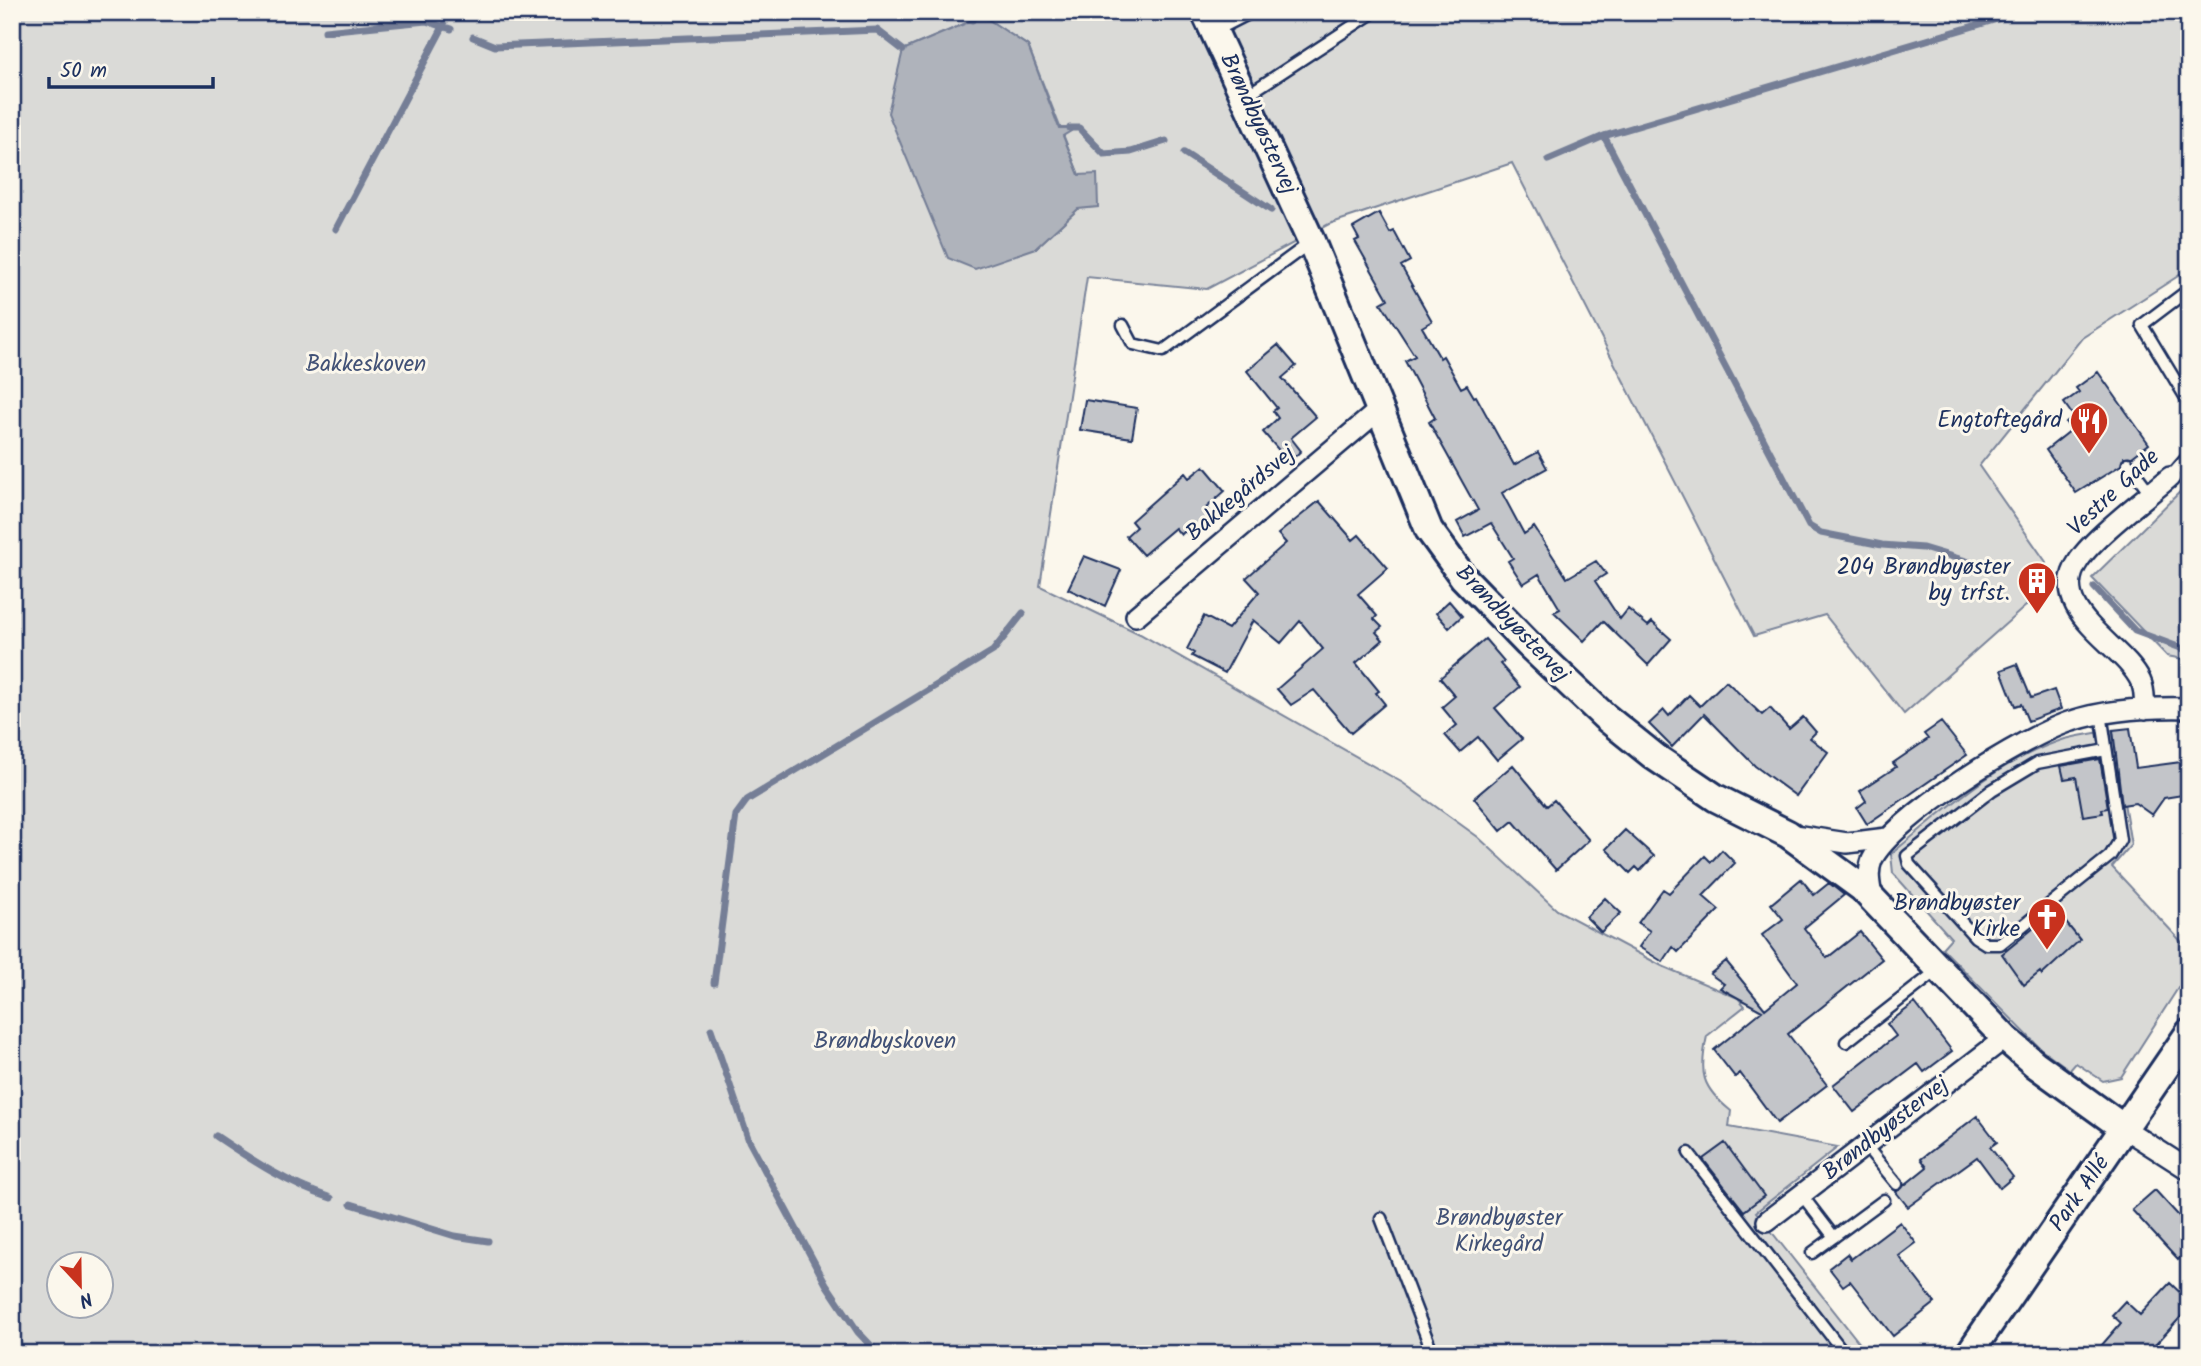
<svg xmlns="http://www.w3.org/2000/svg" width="2201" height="1366" viewBox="0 0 2201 1366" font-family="Kalam,sans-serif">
<rect width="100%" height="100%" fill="#fbf7ec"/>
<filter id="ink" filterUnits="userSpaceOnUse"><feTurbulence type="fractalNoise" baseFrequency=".0143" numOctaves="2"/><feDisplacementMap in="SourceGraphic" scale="14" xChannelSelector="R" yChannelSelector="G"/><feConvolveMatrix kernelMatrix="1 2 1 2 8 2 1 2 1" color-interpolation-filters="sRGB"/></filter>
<g filter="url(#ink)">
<!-- green -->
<path fill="#dadad7" stroke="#7a849a" stroke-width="2" fill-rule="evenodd" d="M12 12H2189V269L2082 338 1979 466 2046 562 2036 597 1904 714 1825 615 1754 636 1512 163 1329 224 1207 289 1087 277 1040 586 1140 634 1403 783 1478 837 1557 910 1662 966 1738 998 1745 1006 1707 1036C1699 1073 1701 1087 1731 1111L1729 1127 1838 1147 1756 1212 1868 1354H12ZM983 16 1028 46 1079 175 1078 209 1036 248 903 50ZM60 1264H102V1306H60Z
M2189 483V660L2167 656 2092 578Z
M2112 730 2131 845 2112 867 2189 950V971L2121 1077 2103 1081 2076 1063 2070 1070 2040 1048 1942 948 1951 938 1893 873 1891 854C1945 810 1998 760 2065 739 2080 735 2097 733 2112 730Z"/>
<!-- water -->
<path fill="#afb3bb" stroke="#747e96" stroke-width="2" d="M983 16 1028 46 1059 128H1070L1071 131 1063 136 1079 175 1097 174 1098 207 1078 209 1036 248 975 269 948 258 888 113 903 50Z"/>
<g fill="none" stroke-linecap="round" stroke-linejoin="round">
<!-- stream -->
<path stroke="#747e96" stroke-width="7" d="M970 12 972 20
M325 31 426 21 451 29
M473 37 495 46 877 30 903 50
M1070 128H1079L1104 154 1131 152 1166 141
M1604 136 1809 526 1821 533 1882 545 1923 548 1973 563H2000
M1184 153 1271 210
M1548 160 1604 136 2021 12
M336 229 444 25
M2094 587 2135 631 2189 651
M714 983 736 815 747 800 993 651 1023 613
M711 1029 749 1141 826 1284 858 1332 879 1354
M216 1136C253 1161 288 1184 331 1198
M351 1204 455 1236 488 1241"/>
</g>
<!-- building -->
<path fill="#c3c5c9" stroke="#1b2f5e" stroke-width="2" d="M1379 213 1390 233 1394 231 1410 261 1401 266 1432 321 1422 327 1440 358 1443 356 1461 388 1467 385 1474 397 1476 396 1514 465 1538 452 1547 468 1502 493 1524 534 1534 527 1567 578 1596 561 1606 574 1595 581 1620 619 1628 609 1648 626 1652 622 1671 639 1648 665 1603 621 1584 641 1554 612 1560 609 1539 574 1523 584 1508 561 1513 558 1491 523 1465 537 1457 522 1478 510 1429 422 1435 418 1405 361 1415 356 1381 303 1388 299 1355 241 1359 239 1353 228Z
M1278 345 1296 366 1282 378 1316 417 1291 438 1301 451 1289 462 1263 432 1278 418 1273 411 1277 408 1247 371Z
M2098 372 2149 444 2132 457H2124L2121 465 2076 493 2046 450 2071 430 2066 423 2074 417 2064 403 2079 392 2076 388Z
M1085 400 1137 408 1132 438 1080 430Z
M1204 466 1225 491 1206 508 1212 515 1189 535 1185 531 1181 535 1175 528 1143 555 1126 536 1136 527 1131 521 1185 473 1189 478Z
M1319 501 1353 540 1359 535 1388 568 1358 594 1377 616 1374 619 1382 627 1376 632 1383 640 1356 663 1379 691 1376 693 1385 704 1351 733 1314 690 1291 705 1277 689 1323 649 1300 621 1281 643 1253 620 1225 673 1192 656 1194 653 1187 649 1204 616 1228 629 1259 592 1246 578 1286 543 1278 534Z
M1084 556 1121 570 1105 606 1068 589Z
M1449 601 1462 616 1449 628 1436 613Z
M1485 639 1504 661 1500 664 1520 687 1495 708 1522 739 1497 760 1478 737 1460 752 1445 735 1457 725 1442 707 1455 696 1440 678Z
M2017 664 2031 698 2054 690 2061 709 2028 721 2021 704 2015 706 2001 670Z
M1726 681 1762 715 1770 708 1789 729 1803 717 1816 732 1810 738 1828 752 1796 796 1755 766 1704 714 1672 747 1649 724 1664 710 1669 716 1689 695 1700 706Z
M1941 722 1967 755 1867 824 1857 808 1866 801 1860 791 1896 767 1893 763 1928 739 1924 734Z
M2130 728 2136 768 2189 761V794L2164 798 2152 815 2135 803 2122 805 2113 730Z
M2100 759 2108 808 2102 809 2103 813 2083 816 2076 777 2064 779 2061 766Z
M1513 765 1547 806 1554 800 1589 840 1556 870 1513 821 1501 831 1474 798Z
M1625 830 1654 856 1640 871 1636 867 1630 873 1606 849Z
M1722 850 1735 863 1703 896 1719 910 1678 952 1673 947 1663 962 1639 947 1650 931 1638 923 1663 889 1669 893 1705 856 1711 862Z
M1801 879 1814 895 1829 883 1844 895 1804 928 1827 958 1860 932 1882 959 1788 1034 1827 1085 1777 1123 1740 1073 1735 1077 1714 1050 1762 1011 1720 988 1724 984 1710 974 1726 961 1765 1009 1797 983 1762 935 1783 919 1771 904Z
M1605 898 1621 913 1601 932 1586 917Z
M2063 919 2080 940 2042 975 2040 972 2024 985 2002 954 2040 923 2048 932Z
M1915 1003 1952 1051 1924 1072 1918 1064 1854 1112 1833 1085 1896 1036 1887 1024Z
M1977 1116 1997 1142 1990 1147 2013 1177 2000 1188 1977 1157 1908 1207 1896 1192 1927 1167 1921 1159Z
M1725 1143 1764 1196 1744 1211 1703 1159Z
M2155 1190 2189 1227V1250L2178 1260 2132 1210Z
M1900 1222 1916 1243 1899 1256 1935 1303 1893 1336 1850 1281 1843 1286 1829 1268 1847 1254 1851 1259Z
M2170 1283 2189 1301V1308L2147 1354H2094L2121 1323 2112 1315 2125 1301 2140 1315Z"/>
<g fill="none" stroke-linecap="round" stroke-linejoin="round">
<!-- lane casing -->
<g stroke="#1b2f5e" stroke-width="15">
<path id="lane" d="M1215 31 1252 12
M1247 95 1374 12
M2189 302 2183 294 2142 325 2189 403
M1123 325 1133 344 1163 351 1311 242
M2128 463 2151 494
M2170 477 2189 455
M2101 713 2120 840 2110 856 2000 944H1986L1975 937 1909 864 1907 856 1992 790 2037 763 2106 750
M1846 1042 1938 970
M1865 1145 1897 1184
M1689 1153 1845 1354
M1801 1194 1834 1237
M1381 1218 1433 1354
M1812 1253 1884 1200"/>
</g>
<!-- street casing -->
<g stroke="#1b2f5e" stroke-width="24">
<path id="street" d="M1136 616 1379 410
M2145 709C2144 700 2145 690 2141 682 2124 644 2044 611 2079 560 2096 535 2146 498 2170 477
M1795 835 1847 843 1887 838
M1872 897C1870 884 1867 873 1872 860 1891 819 2027 734 2072 721 2109 709 2150 707 2189 708
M2125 1129 2189 1170
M1767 1221 2005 1038"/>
</g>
<!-- secondary casing -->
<g stroke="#1b2f5e" stroke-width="32">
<path id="secondary" d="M1205 12 1311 241 1429 530 1463 577 1528 644 1604 716 1655 757 1716 798 1788 834 1862 888 2005 1038 2035 1064 2125 1129
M1969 1354 2189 1033"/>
</g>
<!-- lane -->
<use href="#lane" stroke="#fbf7ec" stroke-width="10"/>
<!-- street -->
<use href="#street" stroke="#fbf7ec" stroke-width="19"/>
<!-- secondary -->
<use href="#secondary" stroke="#fbf7ec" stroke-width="26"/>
</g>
</g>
<!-- icons -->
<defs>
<g id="restaurant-pin" transform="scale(2.0125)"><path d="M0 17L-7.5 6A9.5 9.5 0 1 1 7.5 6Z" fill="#c8321e" stroke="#fbf7ec"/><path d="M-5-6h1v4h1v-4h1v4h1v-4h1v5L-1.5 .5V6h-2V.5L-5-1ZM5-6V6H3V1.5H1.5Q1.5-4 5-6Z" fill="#fff"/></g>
<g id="building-pin" transform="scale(2.0125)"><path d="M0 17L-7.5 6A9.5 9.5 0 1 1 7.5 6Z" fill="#c8321e" stroke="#fbf7ec"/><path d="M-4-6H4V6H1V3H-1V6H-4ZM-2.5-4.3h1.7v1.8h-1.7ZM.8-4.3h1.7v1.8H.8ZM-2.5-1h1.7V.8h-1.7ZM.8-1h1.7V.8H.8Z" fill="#fff"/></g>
<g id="church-pin" transform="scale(2.0125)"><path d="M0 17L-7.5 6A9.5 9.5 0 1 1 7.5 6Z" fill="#c8321e" stroke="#fbf7ec"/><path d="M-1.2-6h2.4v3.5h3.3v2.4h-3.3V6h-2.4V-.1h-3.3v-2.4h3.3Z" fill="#fff"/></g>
</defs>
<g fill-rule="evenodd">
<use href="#restaurant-pin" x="2089" y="421"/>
<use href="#building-pin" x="2037" y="581"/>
<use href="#church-pin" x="2047" y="917"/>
</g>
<g text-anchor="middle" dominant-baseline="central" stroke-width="6" stroke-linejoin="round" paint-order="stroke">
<!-- street labels -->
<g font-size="23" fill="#1b2f5e" stroke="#fbf7ec">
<text transform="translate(1258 124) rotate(65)">Brøndbyøstervej</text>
<text transform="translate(2114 493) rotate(-43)">Vestre Gade</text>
<text transform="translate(1241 494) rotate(-40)">Bakkegårdsvej</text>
<text transform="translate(1512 624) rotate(46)">Brøndbyøstervej</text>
<text transform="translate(1886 1129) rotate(-38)">Brøndbyøstervej</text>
<text transform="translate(2080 1194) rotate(-55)">Park Allé</text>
</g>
<!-- park labels -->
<g font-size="23" fill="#415176" stroke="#fbf7ec">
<text x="366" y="365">Bakkeskoven</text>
<text x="885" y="1042">Brøndbyskoven</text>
<text x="1499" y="1219">Brøndbyøster<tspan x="1499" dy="26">Kirkegård</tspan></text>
</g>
<!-- poi labels -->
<g font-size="23" fill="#1b2f5e" stroke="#fbf7ec" text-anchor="end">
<text x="2062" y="421">Engtoftegård</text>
<text x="2010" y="568">204 Brøndbyøster<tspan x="2010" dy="26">by trfst.</tspan></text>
<text x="2020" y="904">Brøndbyøster<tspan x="2020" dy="26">Kirke</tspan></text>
</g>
</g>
<!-- margin -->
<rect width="2201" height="1366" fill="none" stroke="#fbf7ec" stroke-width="42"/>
<rect x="21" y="21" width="2159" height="1324" fill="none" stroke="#1b2f5e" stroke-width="2.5" filter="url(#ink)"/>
<!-- north arrow -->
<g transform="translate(80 1285) rotate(158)"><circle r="33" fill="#fbf7ec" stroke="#a1a7b3" stroke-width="2"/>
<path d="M0-5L12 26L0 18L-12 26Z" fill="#c8321e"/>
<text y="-10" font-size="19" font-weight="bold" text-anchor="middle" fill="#1b2f5e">N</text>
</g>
<!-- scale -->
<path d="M49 77v10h164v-10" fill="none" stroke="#1b2f5e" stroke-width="3.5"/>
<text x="60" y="77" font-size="21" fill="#1b2f5e" stroke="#fbf7ec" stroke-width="5" paint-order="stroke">50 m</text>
</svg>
